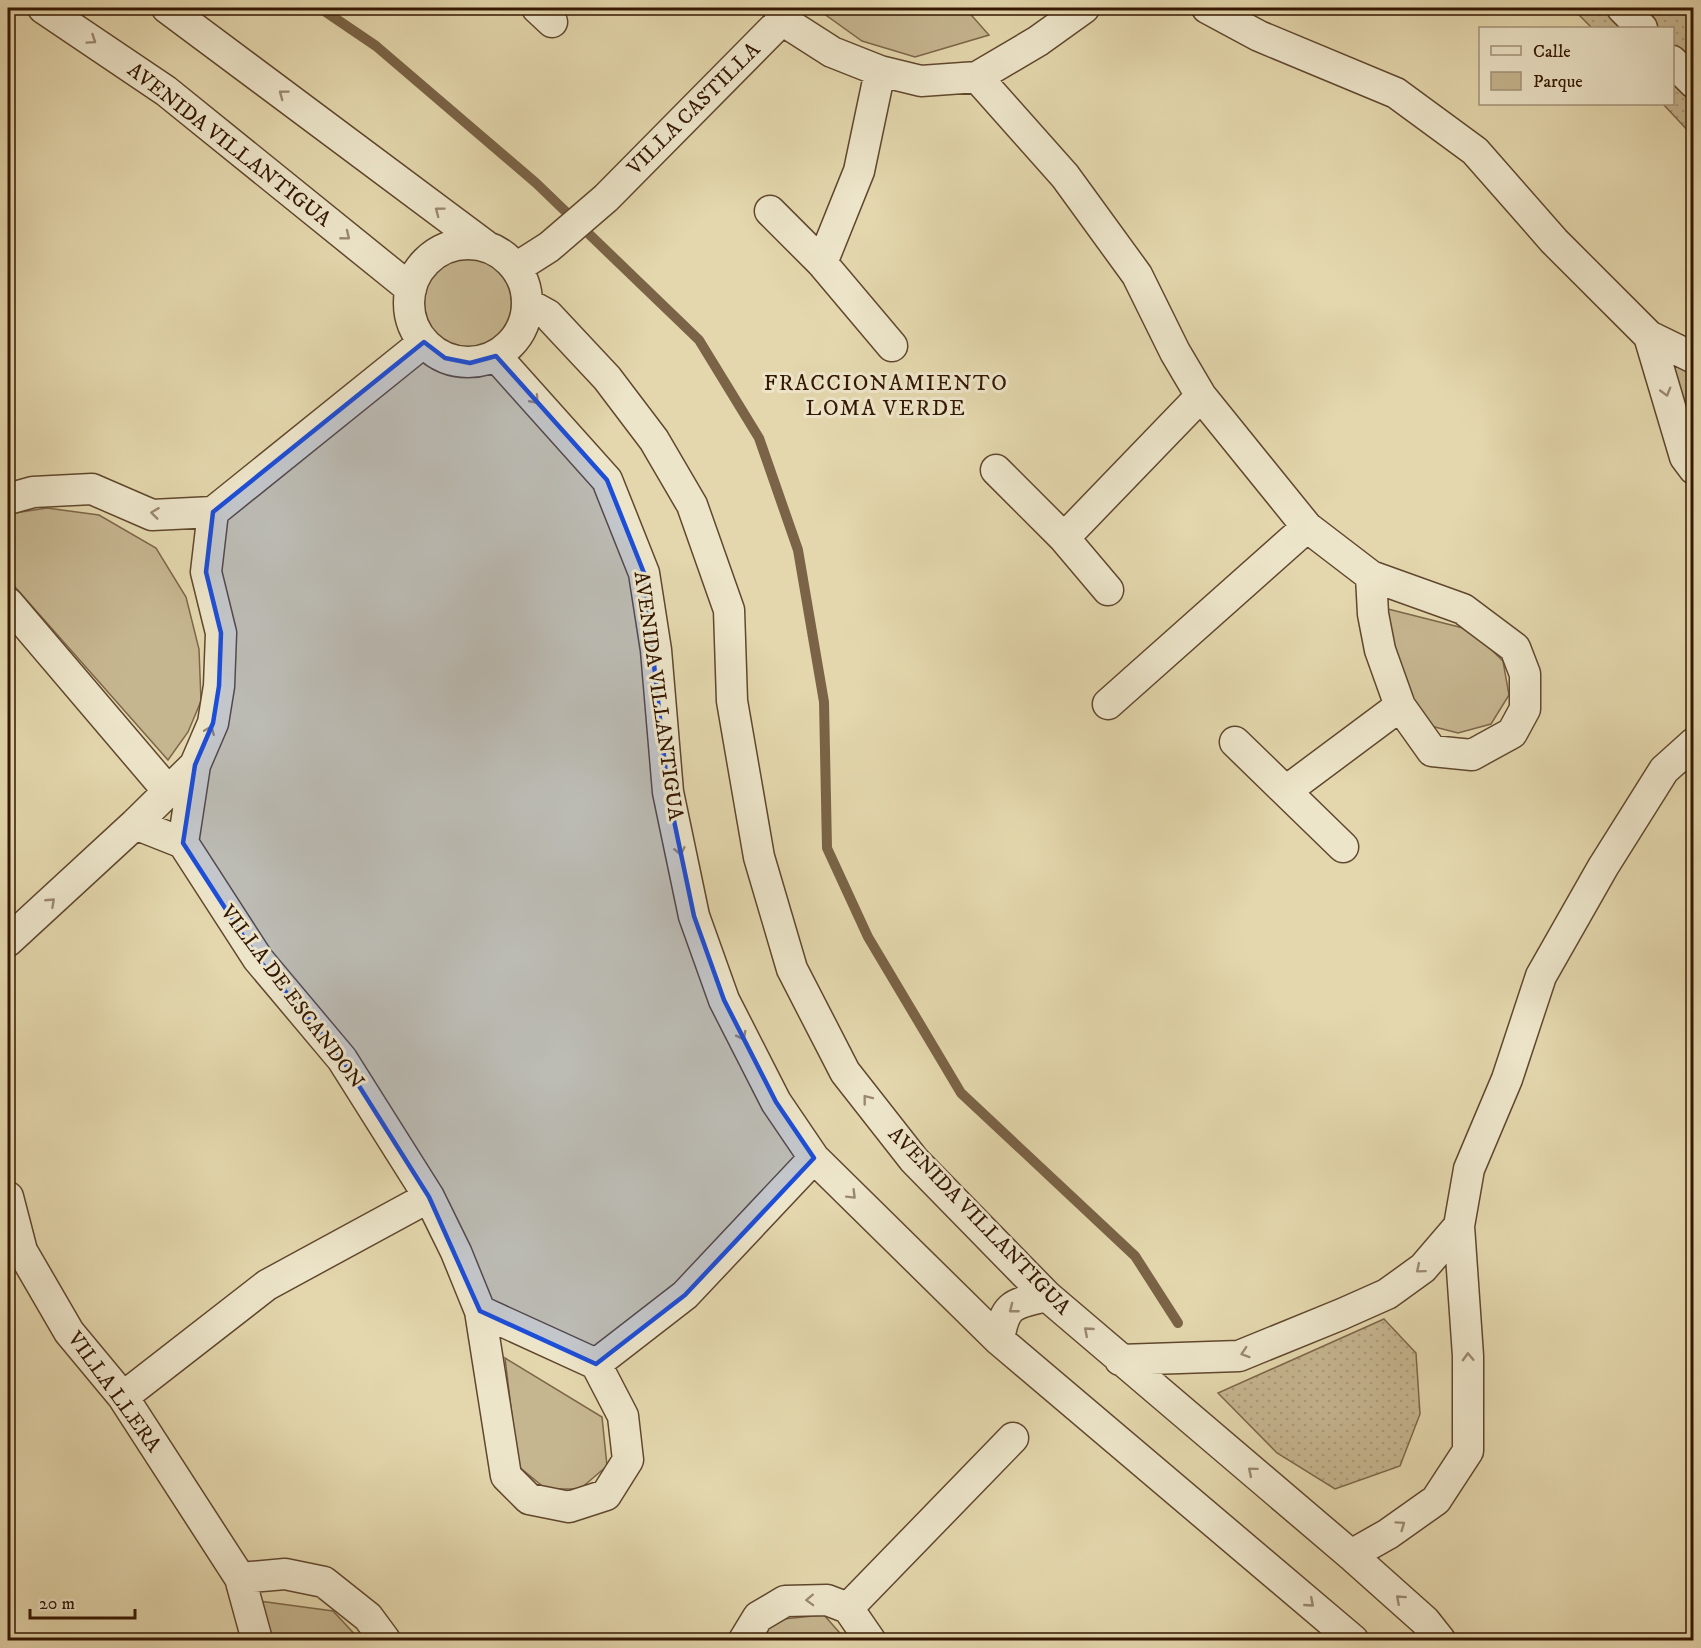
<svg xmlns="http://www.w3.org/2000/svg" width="1701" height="1648" viewBox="0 0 1701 1648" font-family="'IM FELL DW Pica',serif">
<defs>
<pattern id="grass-dots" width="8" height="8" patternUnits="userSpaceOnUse" patternTransform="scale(1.5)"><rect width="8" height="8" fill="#c6b690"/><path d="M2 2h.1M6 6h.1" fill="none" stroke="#ab9c7b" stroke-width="1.8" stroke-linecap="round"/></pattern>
</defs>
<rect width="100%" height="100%" fill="#e4d7ad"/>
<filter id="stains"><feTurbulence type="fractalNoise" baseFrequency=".00333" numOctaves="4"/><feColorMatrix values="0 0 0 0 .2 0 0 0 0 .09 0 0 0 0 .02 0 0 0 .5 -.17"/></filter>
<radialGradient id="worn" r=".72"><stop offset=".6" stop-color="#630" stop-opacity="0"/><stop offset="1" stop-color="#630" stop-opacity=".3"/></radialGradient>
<!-- grass -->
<path fill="url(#grass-dots)" stroke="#7d6649" stroke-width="1.5" d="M1572 8H1693V136L1663 104H1672V28H1592Z
M1384 1319 1416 1353 1420 1414 1400 1466 1335 1489 1277 1453 1218 1393Z"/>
<!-- park -->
<path fill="#c6b690" stroke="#7d6649" stroke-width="1.5" d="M816 8H965L989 35 915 57 862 41Z
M420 302a48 48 0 1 1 96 0a48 48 0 1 1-96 0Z
M1667 360 1693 373V439Z
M47 508 99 515 156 548 186 597 199 649 201 701 188 732 168 760 8 579V514Z
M1384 608 1471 630 1503 661 1509 695 1491 724 1458 733 1431 726 1410 701Z
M505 1358 602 1417 607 1466 580 1489H546L518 1466Z
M259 1601 333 1611 360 1640H270Z
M824 1615 846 1640H757L773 1620Z"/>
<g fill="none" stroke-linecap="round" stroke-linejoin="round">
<!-- stream -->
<path stroke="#7a6346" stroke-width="10" d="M320 8 376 46 536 183 699 340 759 438 798 550 824 702 827 848 868 937 961 1093 1135 1256 1178 1323"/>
<!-- minor casing -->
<g stroke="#60472d" stroke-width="33">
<path id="minor" d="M43 8 166 91 411 289
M167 8 486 246
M537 8 552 22
M778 8 782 20 832 52 880 71 921 81 977 77 1038 41 1084 8
M1207 8 1259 36 1396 93 1475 151 1554 241 1649 336 1694 358
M1622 8 1642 28
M1672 61 1694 83
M977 77 1065 176 1137 275 1175 352 1201 396 1307 527 1371 576 1463 609 1515 648 1525 674V709L1512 733 1472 755 1432 751 1400 706 1380 650 1373 614 1371 576
M770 211 822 263 892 346
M409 303a59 59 0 1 1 118 0a59 59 0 1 1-118 0Z
M822 263 859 171 880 71
M516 268 549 247 606 198 782 20
M528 304 548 315 607 378 654 440 692 505 729 610 732 701 759 857 792 969 845 1072 914 1160 1047 1296 1351 1555 1425 1621 1440 1640
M1649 336 1685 457 1694 469
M496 356 607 480 644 573 656 650 668 792 694 916 724 1000 776 1102 814 1158 999 1340 1353 1640
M996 470 1064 538 1108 590
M8 499 33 492 92 489 152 515 213 512 424 342
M1064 538 1201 396
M8 603 168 791
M1108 704 1307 527
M1235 742 1343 847
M1286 791 1400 706
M135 824 183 843 258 959 342 1059 429 1197 456 1252 480 1311 506 1476 529 1499 569 1507 606 1495 628 1460 623 1416 596 1364 480 1311
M183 843 195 765
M8 941 135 824 195 765 213 723 219 686 221 633 206 572 213 512
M8 1197 22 1251 69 1332 123 1397 240 1578 257 1640
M999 1340C1005 1303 1013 1304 1047 1296
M1120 1360 1239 1356 1342 1314 1387 1294 1423 1268 1459 1226
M596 1364 685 1295 814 1158
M123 1397 267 1285 429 1197
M1351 1555 1388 1534 1436 1500 1468 1451V1356L1459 1226 1469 1169 1507 1079 1541 976 1603 867 1664 770 1694 743
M240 1578 285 1574 324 1582 368 1617 385 1640
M848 1608 1013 1438
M744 1640 758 1617 785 1601 827 1600 848 1608 870 1640"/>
</g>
<!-- minor -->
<use href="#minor" stroke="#ede5ca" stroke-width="30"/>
</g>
<!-- one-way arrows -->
<defs><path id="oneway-chevron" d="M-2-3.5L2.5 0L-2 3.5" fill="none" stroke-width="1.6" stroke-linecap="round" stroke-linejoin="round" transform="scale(1.5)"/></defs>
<g stroke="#9a8870">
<use href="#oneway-chevron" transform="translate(92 40) rotate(34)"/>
<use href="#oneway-chevron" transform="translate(283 94) rotate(-143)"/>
<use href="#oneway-chevron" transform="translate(439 211) rotate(-143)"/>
<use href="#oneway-chevron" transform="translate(346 236) rotate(39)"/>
<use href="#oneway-chevron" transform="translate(1666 392) rotate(74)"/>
<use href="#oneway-chevron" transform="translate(535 400) rotate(48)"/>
<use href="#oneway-chevron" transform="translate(155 513) rotate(-173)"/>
<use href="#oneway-chevron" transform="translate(210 730) rotate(-68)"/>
<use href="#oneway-chevron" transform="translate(680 851) rotate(78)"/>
<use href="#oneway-chevron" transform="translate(51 902) rotate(-43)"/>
<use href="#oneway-chevron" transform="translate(742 1036) rotate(63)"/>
<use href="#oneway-chevron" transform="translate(867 1099) rotate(-128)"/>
<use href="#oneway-chevron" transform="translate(852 1195) rotate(45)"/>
<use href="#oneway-chevron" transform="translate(1420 1269) rotate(140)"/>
<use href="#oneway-chevron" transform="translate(1013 1309) rotate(142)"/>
<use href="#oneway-chevron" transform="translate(1088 1331) rotate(-139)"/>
<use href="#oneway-chevron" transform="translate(1245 1353) rotate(162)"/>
<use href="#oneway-chevron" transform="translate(1468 1357) rotate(-92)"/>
<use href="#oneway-chevron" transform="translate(1252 1471) rotate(-140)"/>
<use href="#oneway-chevron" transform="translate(1401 1525) rotate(-35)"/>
<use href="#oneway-chevron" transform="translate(1400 1599) rotate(-138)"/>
<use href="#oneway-chevron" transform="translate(810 1600) rotate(178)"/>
<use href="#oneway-chevron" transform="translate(1310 1603) rotate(41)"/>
</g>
<!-- marked area -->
<path fill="#1d4ed8" fill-opacity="0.2" stroke="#1d4ed8" stroke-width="4.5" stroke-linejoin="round" d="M424 342 445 358 470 363 496 356 607 480 644 573 668 792 694 916 724 1000 776 1102 814 1158 685 1295 596 1364 480 1311 429 1197 342 1059 258 959 183 843 195 765 213 723 219 686 221 633 206 572 213 512Z"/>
<g text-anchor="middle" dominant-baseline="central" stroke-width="6" stroke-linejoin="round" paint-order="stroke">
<!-- street labels -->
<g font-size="21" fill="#341702" stroke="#ede5ca">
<text transform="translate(694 109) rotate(-45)">VILLA CASTILLA</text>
<text transform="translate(229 145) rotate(38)">AVENIDA VILLANTIGUA</text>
<text transform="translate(658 696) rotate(82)">AVENIDA VILLANTIGUA</text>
<text transform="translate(292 997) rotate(53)">VILLA DE ESCANDON</text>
<text transform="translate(979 1221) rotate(46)">AVENIDA VILLANTIGUA</text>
<text transform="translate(114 1392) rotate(54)">VILLA LLERA</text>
</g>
<!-- neighbourhood labels -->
<g font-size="22" letter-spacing="1.5" fill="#341702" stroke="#ede5ca">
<text x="886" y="383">FRACCIONAMIENTO<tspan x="886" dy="25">LOMA VERDE</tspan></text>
</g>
</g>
<!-- margin -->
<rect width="1701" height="1648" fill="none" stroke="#e4d7ad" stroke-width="30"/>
<rect x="9" y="9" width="1683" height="1630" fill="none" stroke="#341702" stroke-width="3"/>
<rect x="15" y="15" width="1671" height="1618" fill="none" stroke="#341702" stroke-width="1.5"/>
<!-- legend -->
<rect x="1479" y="27" width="195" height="78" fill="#ede5ca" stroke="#a3937a" stroke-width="1.5"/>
<rect x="1491" y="46" width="30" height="9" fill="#ede5ca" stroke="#a3937a" stroke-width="1.5"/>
<text x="1533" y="57" font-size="18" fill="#341702">Calle</text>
<rect x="1491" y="72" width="30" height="18" fill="#c6b690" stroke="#a3937a" stroke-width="1.5"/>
<text x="1533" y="87" font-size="18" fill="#341702">Parque</text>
<!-- scale -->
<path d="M30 1609v9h105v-9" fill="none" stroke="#341702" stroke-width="3"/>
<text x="39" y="1609" font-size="18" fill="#341702" stroke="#ede5ca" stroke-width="4.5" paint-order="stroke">20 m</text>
<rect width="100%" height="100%" filter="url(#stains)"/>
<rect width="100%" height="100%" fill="url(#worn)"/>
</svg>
